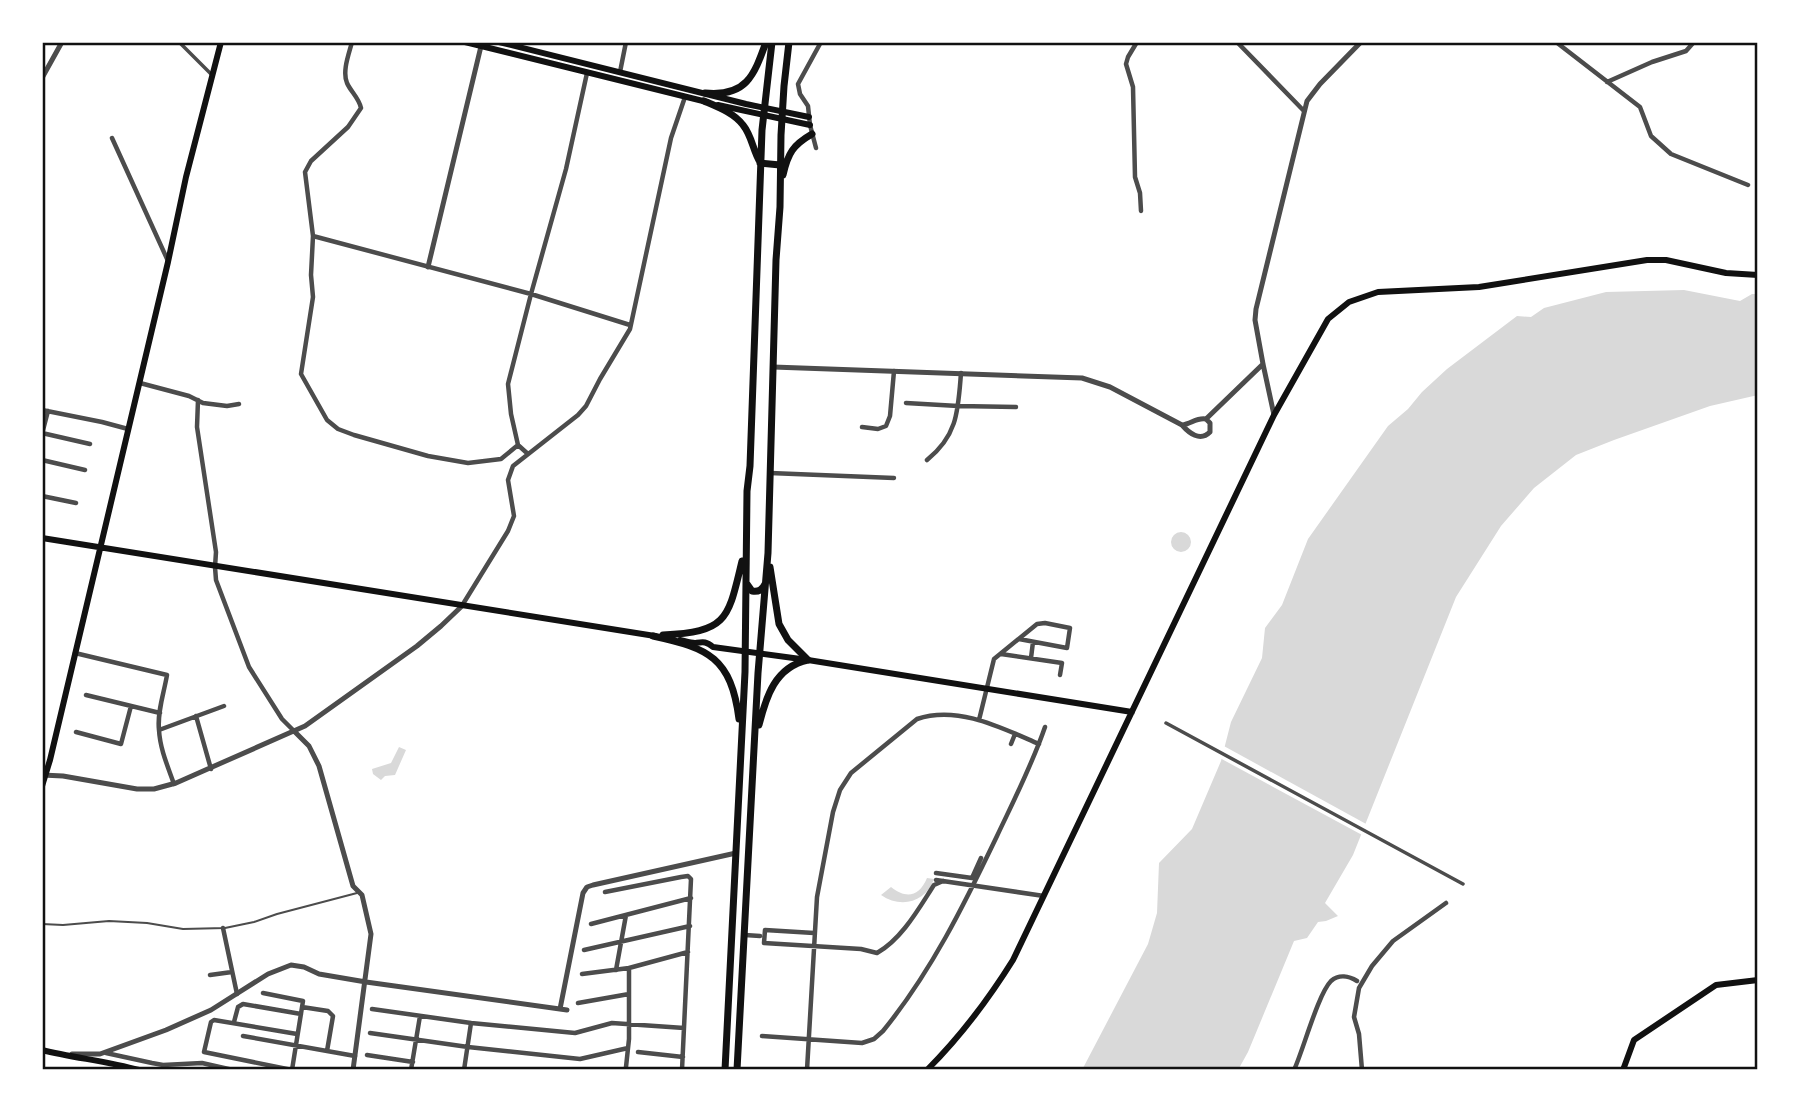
<svg xmlns="http://www.w3.org/2000/svg" width="1800" height="1112" viewBox="0 0 1800 1112" font-family="'Archivo Narrow',sans-serif">
<rect width="100%" height="100%" fill="#fff"/>
<!-- water -->
<path fill="#d9d9d9" d="M1684 290 1740 301 1752 294H1758V395L1710 406 1614 440 1576 455 1534 488 1501 526 1456 597 1353 855 1325 903 1338 916 1326 921 1318 922 1307 938 1294 941 1248 1052 1238 1070H1082L1148 944 1157 913 1159 863 1192 829 1221 761 1231 722 1262 658 1265 628 1282 605 1308 539 1388 426 1408 409 1422 392 1447 369 1517 316 1531 317 1544 308 1606 292Z
M1171 542a10 10 0 1 1 20 0a10 10 0 1 1-20 0Z
M399 747 406 750 395 775 385 776 381 780 373 774 372 769 391 763Z
M927 878 934 879C926 902 901 909 881 895L891 887C906 899 919 897 927 878Z"/>
<!-- pier -->
<path fill="#fff" d="M1222 745 1368 825 1364 836 1218 757Z"/>
<g fill="none" stroke-linecap="round" stroke-linejoin="round">
<!-- service -->
<path stroke="#4c4c4c" stroke-width="2" d="M42 924 63 925 109 921 147 923 183 929 225 928 254 922 277 914 357 893"/>
<!-- pedestrian -->
<path stroke="#4c4c4c" stroke-width="3.5" d="M179 42 212 75
M1166 723 1463 884"/>
<!-- minor -->
<path stroke="#4c4c4c" stroke-width="4.5" d="M352 42C349 54 342 71 347 83 351 92 359 98 361 108L348 127 311 161 305 172 313 236 311 275 313 297 301 374 327 420 338 429 354 435 428 456 468 463 501 459 518 445
M1137 42 1128 57 1126 64 1133 87 1135 177 1140 193 1141 211
M1237 42 1304 111
M1556 42 1640 107 1651 136 1671 154 1748 185
M620 72 626 42
M1607 82 1652 62 1686 51 1694 42
M112 138 168 261
M816 148 810 125 808 106 800 94 798 84 821 42
M313 236 531 294 630 325
M140 383 189 396 203 403 227 406 239 404
M198 400 197 427 216 552 215 567 216 580 249 667 282 719 294 731
M906 403 958 406 1016 407
M42 410 102 422 128 429
M862 427 878 429 886 426 890 416 894 371
M42 433 90 444
M42 434 48 411
M528 454 518 445 511 414 508 384 531 294 566 169 587 73
M42 460 85 470
M927 460C958 435 958 410 961 373
M770 473 894 478
M42 496 76 503
M463 604 508 531 514 516 508 480 513 466 578 415 586 406 600 379 630 329 671 138 685 97
M75 653 167 675C164 693 157 712 159 730 160 749 168 767 174 784
M1001 654 1062 663 1060 675
M1031 658 1033 642
M86 695 160 713
M196 716 211 769
M979 720 994 659 1037 624 1045 623 1070 628 1067 648 1019 639
M159 730 224 706
M76 732 121 744 131 706
M1011 744 1015 734
M936 873 972 878
M972 878 981 858
M936 880 1044 896
M605 892 681 877 688 876 691 879 682 1070
M591 924 691 898
M223 928 237 994
M814 933 765 930 764 943 861 949 877 953C902 939 919 908 934 885L943 881
M745 935 760 936
M584 950 690 926
M616 970 626 915
M582 974 629 968
M210 975 232 972
M263 993 303 1001 292 1070
M578 1003 629 994
M302 1007 328 1011 333 1016 327 1051
M372 1009 471 1023 575 1033 612 1023 684 1028
M234 1022 238 1007 243 1004 301 1014
M370 1033 468 1047 580 1059 628 1048
M243 1036 355 1056
M762 1036 862 1043 874 1039 883 1031C931 972 964 905 997 836 1014 800 1032 765 1045 727
M638 1052 683 1057
M106 1053 152 1063 163 1065 202 1063 233 1070
M367 1055 413 1062
M292 1070 204 1052 211 1022 214 1020 297 1034
M411 1070 420 1016
M464 1070 471 1023
M625 1070 626 1067 629 1039V968L688 952
M807 1070 817 897 833 812 840 790 851 773 917 719C958 705 1002 728 1039 744
M1294 1070C1303 1051 1318 994 1331 981 1339 974 1349 976 1357 981
M1362 1070 1359 1034 1354 1017 1359 988 1372 966 1393 941 1446 903"/>
<!-- tertiary -->
<path stroke="#4c4c4c" stroke-width="5" d="M42 78 62 42
M428 267 482 42
M773 367 1082 378 1110 387 1182 425C1189 433 1200 442 1210 432V423L1206 419
M1274 415 1263 364 1255 320 1256 309 1307 101 1320 84 1361 42
M1182 425C1191 424 1197 417 1206 419L1263 364
M294 731 309 746 319 766 353 886 362 895 371 934 353 1070
M42 775 63 776 137 789H154L176 783 305 726 417 646 441 626 463 605
M560 1009 583 893 587 887 593 885 736 853
M72 1054H100L166 1030 211 1010 268 974 291 965 304 967 319 974 366 982 567 1010"/>
<!-- secondary -->
<path stroke="#111" stroke-width="6" d="M465 42 707 102
M499 42 746 104 809 117
M718 105 810 125
M42 538 655 636
M680 640C685 641 690 643 695 643 703 642 706 641 713 647L808 660 1132 712
M42 786 50 760 168 262 186 177 221 42
M42 1050C74 1058 107 1061 139 1070
M927 1070C961 1036 988 1000 1013 960L1274 415 1328 319 1349 302 1378 292 1479 287 1647 260H1666L1726 273 1758 275
M1623 1070 1634 1040 1716 985 1758 980"/>
<!-- primary -->
<path stroke="#111" stroke-width="7" d="M705 93C746 97 754 76 766 42
M704 101C718 107 734 113 743 125 752 136 753 151 760 162
M760 163 780 165
M783 175C788 153 793 145 812 134
M770 567 779 624 788 640 808 660
M747 584 752 591C759 592 762 590 765 584
M663 635C728 632 728 619 742 561
M653 636C709 648 731 658 739 719
M759 725C766 697 775 667 808 660
M725 1070 745 672 747 491 750 466 762 130 772 42
M737 1070 758 673 768 553 776 260 780 207 781 135 784 86 789 42"/>
</g>
<!-- border -->
<rect width="1800" height="1112" fill="none" stroke="#ffffff" stroke-width="88"/>
<rect x="44" y="44" width="1712" height="1024" fill="none" stroke="#111" stroke-width="2.5"/>
</svg>
